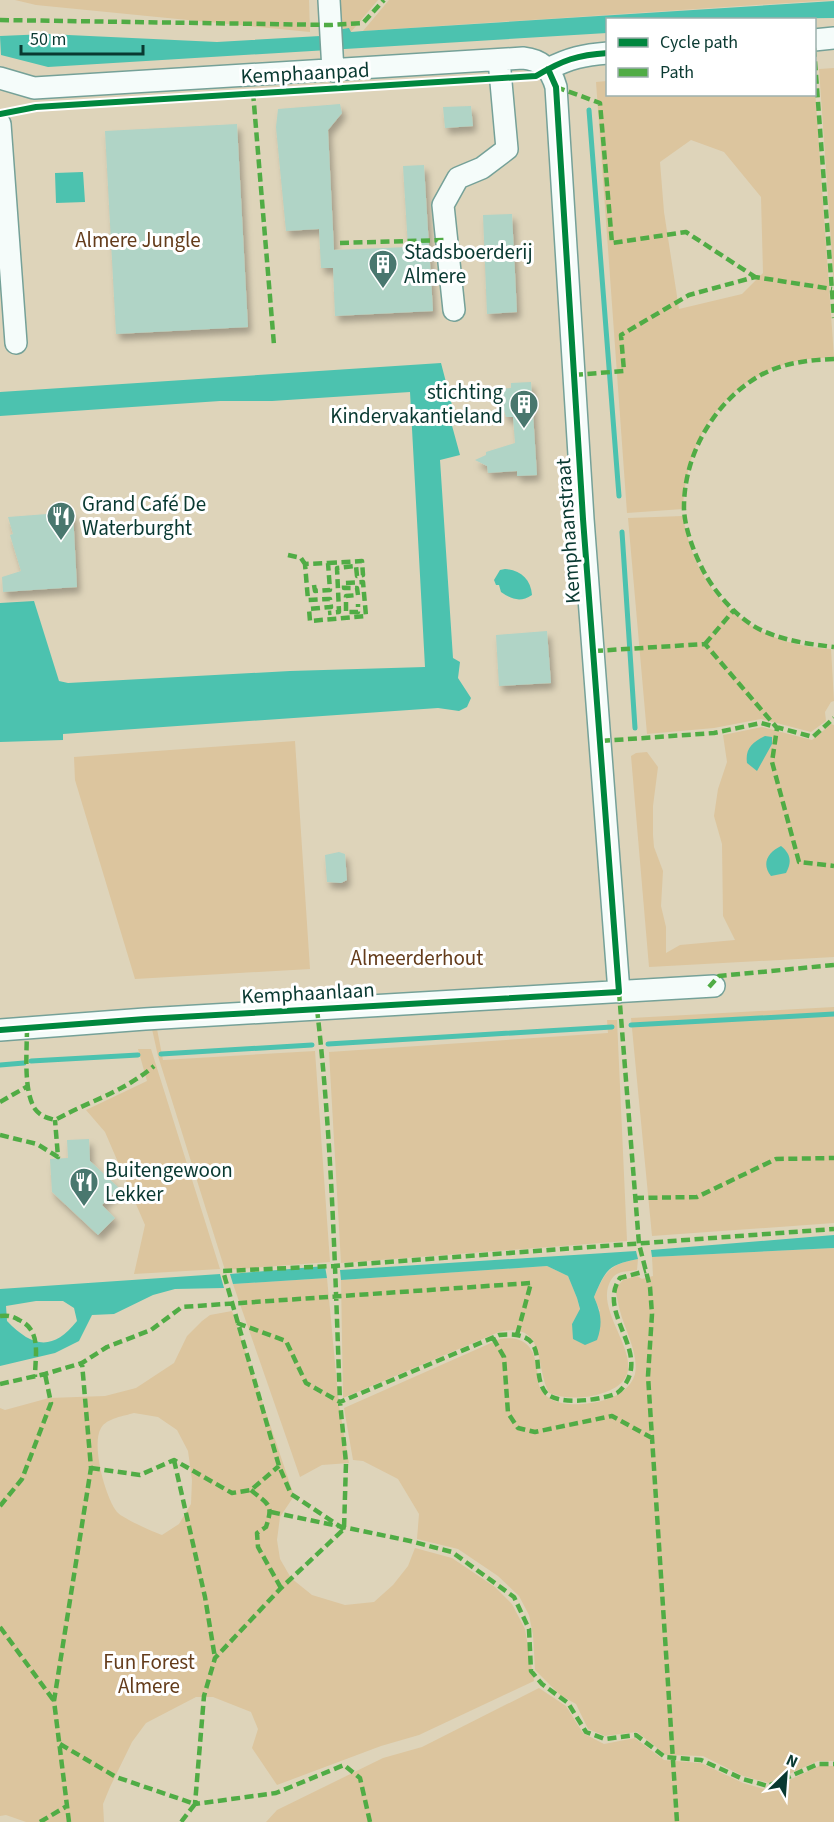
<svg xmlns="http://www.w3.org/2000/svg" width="834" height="1822" viewBox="0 0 834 1822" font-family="'Source Sans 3',sans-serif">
<defs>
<filter id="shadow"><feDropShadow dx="3.5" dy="6" stdDeviation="3" flood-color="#0004"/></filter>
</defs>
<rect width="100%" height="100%" fill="#bfebe0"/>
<!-- green -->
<path fill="#ded4ba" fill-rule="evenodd" d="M0 0H834V1822H0ZM608 20H814V94H608Z"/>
<!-- forest -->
<path fill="#dcc59e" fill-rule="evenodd" d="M15 0H309L310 32 36 5Z
M335 0H378L351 32 337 30Z
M389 0H834L363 31Z
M834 68V285L819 69Z
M607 81 608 94H814L815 89 834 357C821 358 806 358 793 362 722 381 686 439 683 509L627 513 596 82ZM691 140 724 152 761 197 763 273 742 294 679 309 664 212 660 162Z
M683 516C696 595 750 645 831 649L834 701 831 702 825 712 826 721 811 732 761 719 714 728 647 734 628 518Z
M831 724 834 725V957L649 967 631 756 636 753 647 752 658 767 653 806V835L654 847 663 871 661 906 666 927V953L680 945 735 940 723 916 722 844 714 816 718 789 727 762 723 735 762 727 812 740Z
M295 741 310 969 135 979 75 780 74 757Z
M834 1007V1223L652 1236 631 1018Z
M607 1020H617L627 1241 341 1263 329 1052 608 1033Z
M152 1029H157L163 1060 315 1051 330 1262 225 1270 158 1056Z
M138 1049H151L220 1269 134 1274 145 1225 105 1132 86 1110 147 1081Z
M834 1248V1761H818L769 1783 743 1776 703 1756 666 1755 637 1732 605 1736 588 1729 576 1704 560 1695 535 1670 533 1635 529 1615 519 1596 498 1576 458 1549 417 1539 419 1514 398 1479 363 1461 353 1460 344 1408 500 1339C520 1336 532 1343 536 1363 538 1369 537 1376 538 1382 545 1410 583 1406 605 1400 618 1396 631 1388 635 1374 639 1354 625 1330 620 1311 618 1304 617 1296 615 1289L623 1280 637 1276 642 1279 653 1276 652 1257Z
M638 1259 637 1270C632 1271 624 1271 619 1273 613 1275 610 1281 608 1287 598 1322 662 1374 603 1393 586 1399 564 1399 549 1393 535 1366 546 1321 499 1332L343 1398 341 1280 547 1266 568 1276 577 1298 580 1310 572 1324 600 1311 594 1297C606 1270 609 1265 638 1259Z
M327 1278 339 1405 349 1463 322 1465 300 1477 233 1284Z
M232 1311 294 1496 280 1517 277 1540 280 1559 291 1578 312 1595 345 1605 374 1602 393 1585 408 1566 415 1548 452 1558 495 1587 512 1604 525 1629 534 1681 419 1735 381 1746 277 1785 252 1748 258 1729 251 1712 213 1697H196L146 1723 132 1742 110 1787 103 1804 104 1822H26L6 1815 0 1816V1408L5 1410 49 1398 105 1396 136 1388 174 1363 187 1336 202 1321 210 1315ZM134 1413 158 1417 177 1430 188 1451 192 1480 191 1504 179 1524 162 1535C153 1532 122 1518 117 1512 105 1497 91 1444 101 1428 107 1418 124 1416 134 1413Z
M539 1688 566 1706 583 1733 604 1744 635 1738 664 1760 701 1763 743 1783 768 1790 819 1766H834V1822H266L277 1810 383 1758 422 1747Z"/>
<!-- water -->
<path fill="#4cc2af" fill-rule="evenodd" d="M834 1V18L608 20 607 33 48 67 1 55 0 36 47 34 217 42 338 35 337 30 349 28 351 32 363 31Z
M83 172 85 202 56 203 55 173Z
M441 363 453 409 448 411 460 455 440 460 453 658 460 662 458 678 471 698 467 707 459 711 438 708 63 734V740L0 742V603L34 601 59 681 68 683 290 671 425 667 410 392 272 401H220L0 416V392Z
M505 569C520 570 531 579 532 595 520 603 511 599 501 592L499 585H496L494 580 500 570Z
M765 736 772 737V744L757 771 747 763C745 749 752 742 765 736Z
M781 846C791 854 792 862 786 873L771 876C761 864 768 852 781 846Z
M834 1235V1248L652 1257 651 1250Z
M636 1251 638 1259C608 1265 606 1269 594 1297 601 1313 603 1323 597 1340L585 1345 573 1339 572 1324 580 1309 577 1298 568 1276 547 1266 341 1280 340 1270Z
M325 1266 327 1278 233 1284 230 1274Z
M220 1274 224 1288 175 1289 153 1295 114 1314 92 1315 79 1341 55 1353 0 1366V1289ZM36 1301H63L74 1308 77 1321C53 1351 33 1348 7 1321L6 1306Z"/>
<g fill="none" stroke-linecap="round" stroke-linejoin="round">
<!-- stream -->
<path stroke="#4cc2af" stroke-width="5" d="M589 110 619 496
M622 532 635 728
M631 1025 834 1014
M328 1044 612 1027
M161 1054 312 1045
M31 1061 138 1055
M0 1065 24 1063"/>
</g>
<!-- building -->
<path fill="#b0d4c6" filter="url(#shadow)" d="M340 104 342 113 328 130 334 250 408 247 403 166 424 165 433 311 335 316 333 268H321L319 229 286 231 276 127 278 109Z
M471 106 473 126 445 128 443 107Z
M237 124 248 327 116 334 105 131Z
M512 214 517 312 487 314 483 215Z
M531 382 537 475 517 476V471L488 473 487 466 475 460 486 455V452L515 443 513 417H506L497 389 511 388V383Z
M73 512 77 587 3 592 2 577 21 571 10 535 13 534 8 517Z
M547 631 551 683 499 686 496 635Z
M339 852 345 854 347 880 341 883 327 882 325 855Z
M89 1139 90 1161 119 1188 102 1205 115 1218 98 1235 52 1192 50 1159 68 1158 67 1140Z"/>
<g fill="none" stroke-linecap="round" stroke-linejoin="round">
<!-- minor casing -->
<g stroke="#75a198" stroke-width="24">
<path id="minor" d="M329 0 333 71
M814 40 834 38
M548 69C570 58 583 55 608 53
M0 78 34 88 523 58C542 60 551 69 556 87L583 519 619 992
M0 124 16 343
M454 310 443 205 458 178 482 168 507 149 499 60
M0 1030 145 1019 714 986"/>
</g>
<!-- minor -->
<use href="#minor" stroke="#f5fcfa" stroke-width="21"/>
<!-- quiet -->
<path stroke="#50ac45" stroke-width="4.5" stroke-dasharray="9 4.5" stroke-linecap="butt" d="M0 20 331 25 363 23 384 0
M814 48 834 318
M333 71 334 88
M556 87 600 103 612 243 686 232 755 277
M253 92 274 345
M340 243 447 240
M834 359C808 360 782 363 759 376 713 403 683 456 684 510 685 528 693 550 701 566 712 590 738 620 763 631 786 641 809 644 834 647
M574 375 624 371 621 335 689 295 755 277 832 289
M288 555 301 558 305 564
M328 563 362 561 363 575 357 576 356 566 337 568 339 612 328 613
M314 585 315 591 330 590 328 563 305 564 308 600 330 599 331 607 309 609 310 621 366 616 363 582 344 583V588H357L358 595 346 596V612H358V604
M705 644 734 610
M594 651 705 644 777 728 772 762 799 862 834 866
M601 741 714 733 761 723 813 737 834 718
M709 987 719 976 834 965
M619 992 639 1244 650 1287 652 1314 648 1376 677 1822
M317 1009C332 1139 335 1271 340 1402
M27 1028C27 1050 23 1091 35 1109 40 1116 47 1118 55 1120 91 1100 122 1093 154 1066
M0 1102 28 1086
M0 1135 37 1144 58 1157 55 1120
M635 1198 697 1197 776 1159 834 1158
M0 1316C8 1315 12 1316 19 1320 42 1330 35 1356 35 1377
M237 1323 286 1341 306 1383 340 1402
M493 1338 504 1357 508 1413 518 1428 535 1432 612 1416 652 1438
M0 1384 45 1374 82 1363 107 1347 151 1330 182 1307 531 1283 517 1335
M174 1460 205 1597 215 1658
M91 1468 140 1475 174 1460 232 1493 251 1490 279 1466
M251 1490C268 1505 274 1503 266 1527L257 1533 258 1547 281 1588
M0 1506 22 1479 51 1403 45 1374
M271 1512 410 1541 452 1552 514 1597 529 1629 531 1671 542 1684 568 1703 586 1732 605 1739 636 1735 665 1757 701 1760 743 1779 768 1786 818 1764H834
M344 1529 291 1494 279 1466 223 1271 334 1266 834 1229
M0 1627 54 1701
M60 1744 116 1777 195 1804 181 1822
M40 1822 67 1806
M69 1822 54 1701 91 1468 82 1363
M370 1822 360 1778 344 1765 276 1793 195 1804 204 1696 215 1658 281 1588 344 1529 346 1463 340 1402 499 1335C554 1329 528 1372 546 1393 558 1406 603 1400 617 1393 623 1389 628 1381 630 1374 639 1342 599 1309 620 1278L646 1271"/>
<!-- cycleway casing -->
<g stroke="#fff" stroke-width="10">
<path id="cycleway" d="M0 114 36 107 536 76C563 60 577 55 608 53
M0 1030 145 1019 619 992 583 519 556 87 548 69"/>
</g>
<!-- cycleway -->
<use href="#cycleway" stroke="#00873e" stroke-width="6"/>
</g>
<!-- icons -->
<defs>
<g id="building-pin" transform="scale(1.5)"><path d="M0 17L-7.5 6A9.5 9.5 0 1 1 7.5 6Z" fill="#49776e" stroke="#fff"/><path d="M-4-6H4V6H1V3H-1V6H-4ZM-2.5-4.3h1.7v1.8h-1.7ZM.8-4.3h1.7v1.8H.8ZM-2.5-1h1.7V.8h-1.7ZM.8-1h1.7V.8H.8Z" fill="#fff"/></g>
<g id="restaurant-pin" transform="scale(1.5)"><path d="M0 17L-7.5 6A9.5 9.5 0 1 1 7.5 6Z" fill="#49776e" stroke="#fff"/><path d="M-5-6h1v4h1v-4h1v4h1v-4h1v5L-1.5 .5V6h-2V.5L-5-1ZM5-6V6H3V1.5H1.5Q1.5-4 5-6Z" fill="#fff"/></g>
</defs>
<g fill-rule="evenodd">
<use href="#building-pin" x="383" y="264"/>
<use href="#building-pin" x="524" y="404"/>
<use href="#restaurant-pin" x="61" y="516"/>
<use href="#restaurant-pin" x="84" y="1182"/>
</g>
<g text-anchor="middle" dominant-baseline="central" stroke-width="6" stroke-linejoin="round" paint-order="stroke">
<!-- street labels -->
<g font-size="21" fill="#093931" stroke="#fff">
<text transform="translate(305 73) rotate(-3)">Kemphaanpad</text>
<text transform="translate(568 531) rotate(-94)">Kemphaanstraat</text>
<text transform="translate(308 993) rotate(-3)">Kemphaanlaan</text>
</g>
<!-- park labels -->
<g font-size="21" fill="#643c1b" stroke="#fff">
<text x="138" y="240">Almere Jungle</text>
<text x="417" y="958">Almeerderhout</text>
<text x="149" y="1662">Fun Forest<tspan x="149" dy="24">Almere</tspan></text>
</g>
<!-- poi labels -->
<g font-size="21" fill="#093931" stroke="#fff" text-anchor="start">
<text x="404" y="252">Stadsboerderij<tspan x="404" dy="24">Almere</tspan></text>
<text x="503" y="392" text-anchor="end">stichting<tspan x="503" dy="24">Kindervakantieland</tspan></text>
<text x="82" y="504">Grand Café De<tspan x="82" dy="24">Waterburght</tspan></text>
<text x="105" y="1170">Buitengewoon<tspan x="105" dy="24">Lekker</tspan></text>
</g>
</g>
<!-- legend -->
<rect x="606" y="18" width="210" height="78" fill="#ffffff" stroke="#9db0ad" stroke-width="1.5"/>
<rect x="618" y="38" width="30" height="9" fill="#00873e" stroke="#9db0ad" stroke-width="1.5"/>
<text x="660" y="48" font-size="18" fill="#093931">Cycle path</text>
<rect x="618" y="68" width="30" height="9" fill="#50ac45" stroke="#9db0ad" stroke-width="1.5"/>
<text x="660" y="78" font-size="18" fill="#093931">Path</text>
<!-- north arrow -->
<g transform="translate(786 1774) rotate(25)" stroke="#ffffff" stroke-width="4.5" paint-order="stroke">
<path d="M0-4.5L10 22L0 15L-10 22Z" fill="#093931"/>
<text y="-9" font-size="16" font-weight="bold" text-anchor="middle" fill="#093931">N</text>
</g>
<!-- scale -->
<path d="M21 45v9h122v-9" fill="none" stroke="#093931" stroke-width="3"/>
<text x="30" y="45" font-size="18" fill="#093931" stroke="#ffffff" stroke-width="4.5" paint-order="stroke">50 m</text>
</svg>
